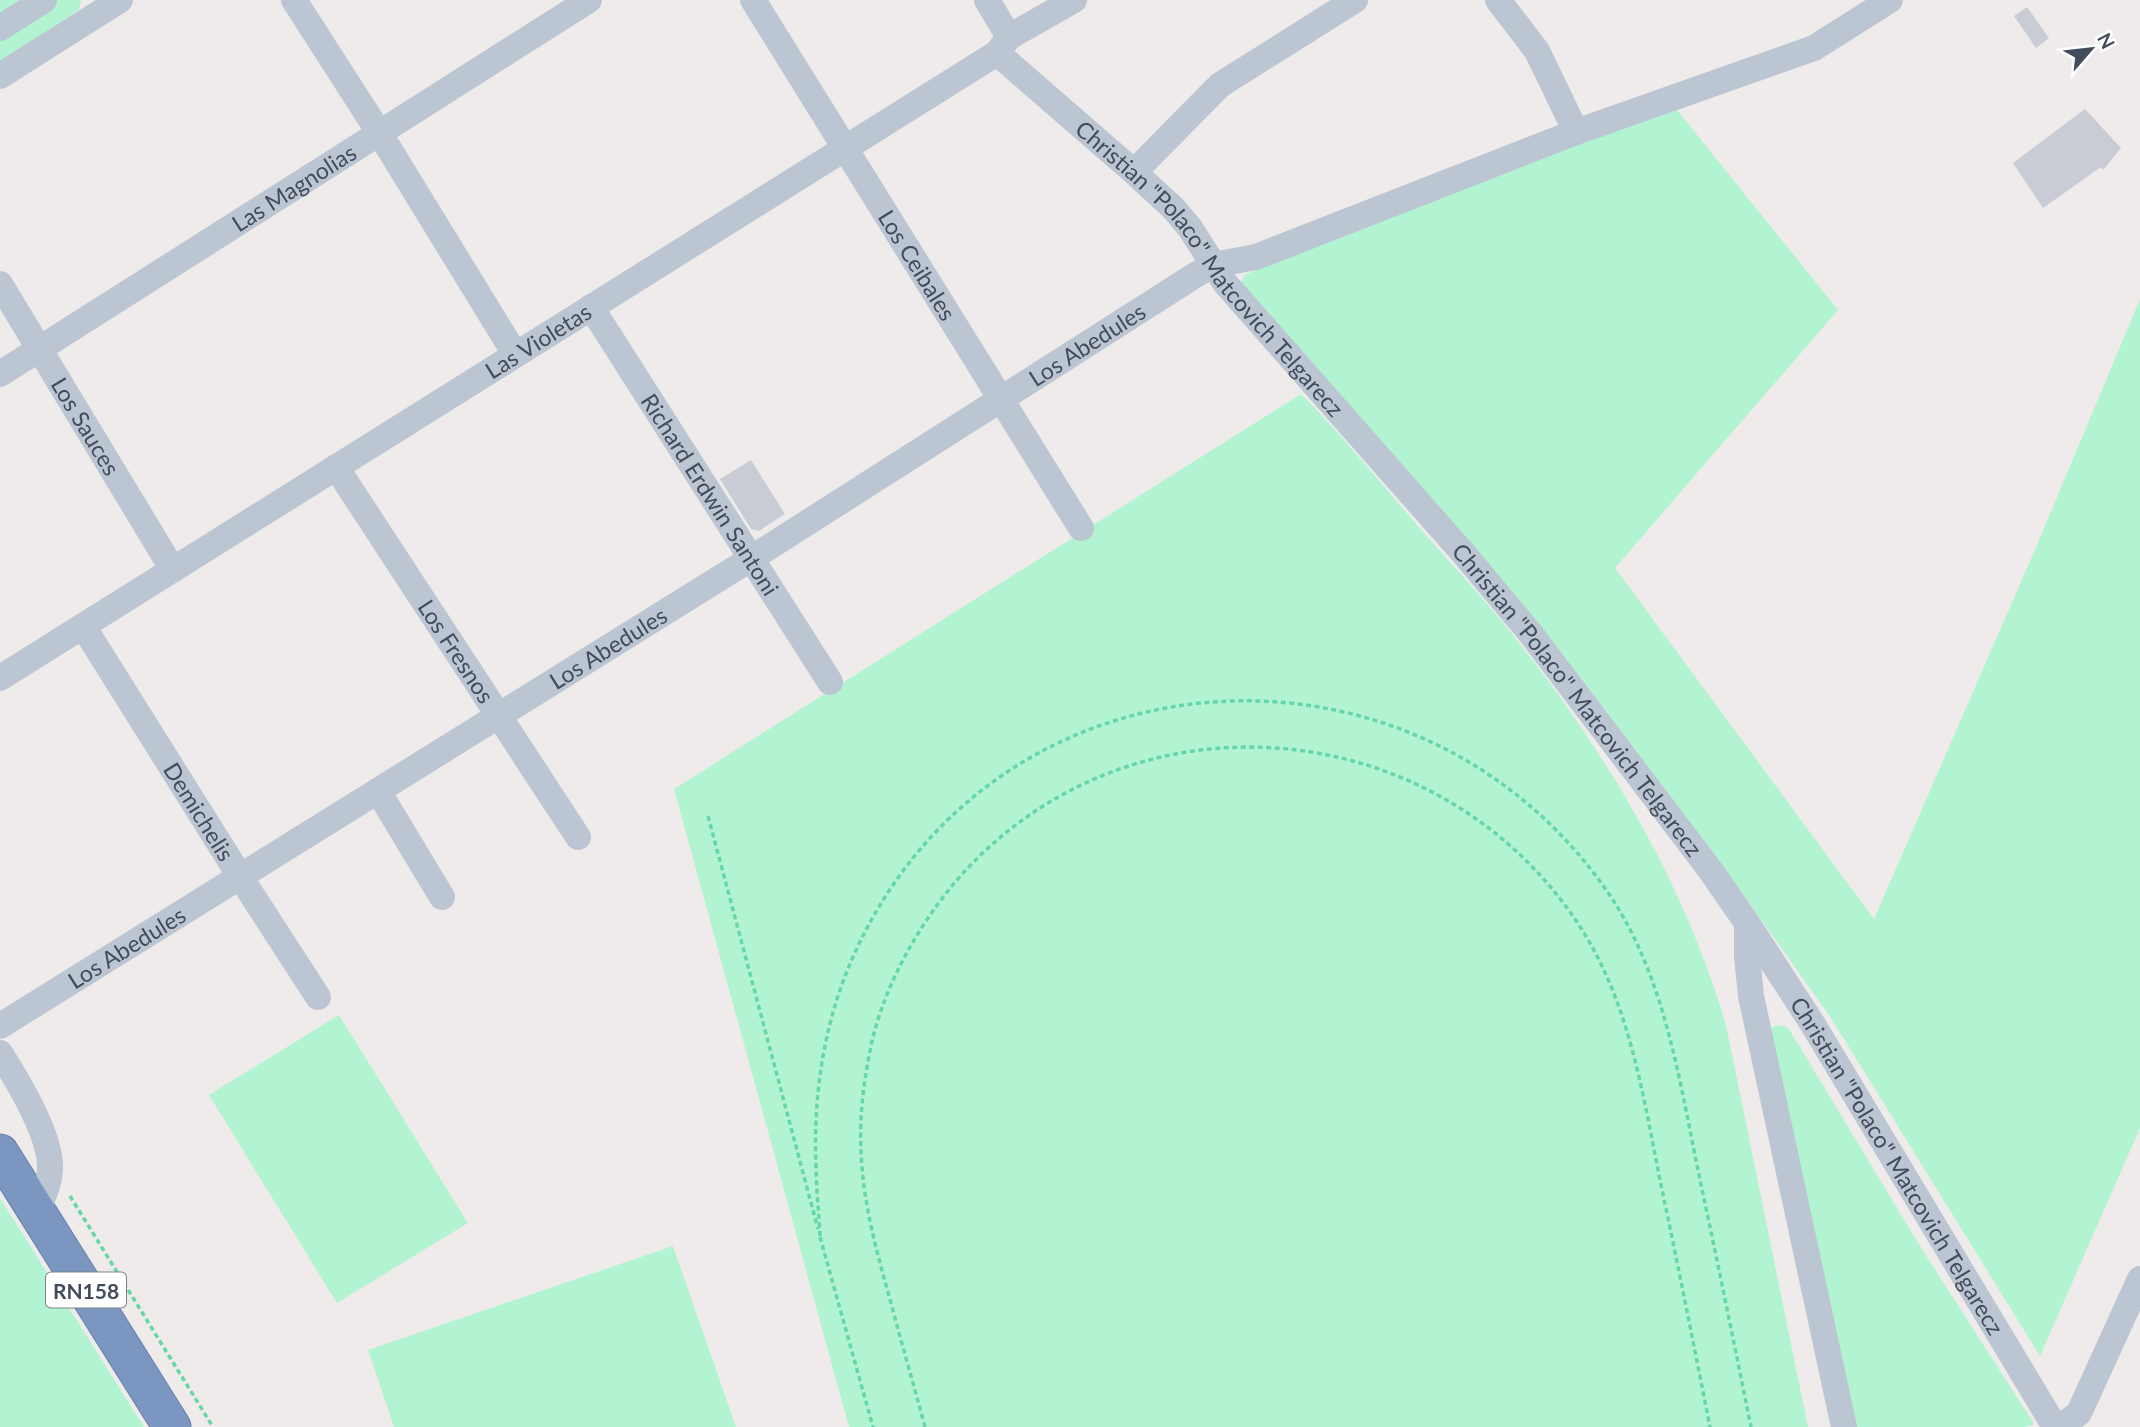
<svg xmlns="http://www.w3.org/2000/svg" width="2140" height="1427" viewBox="0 0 2140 1427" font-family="Lato,sans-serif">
<rect width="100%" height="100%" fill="#efebeb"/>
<!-- green -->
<path fill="#b2f4d2" d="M0 0H81L79 10 0 63Z
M1661 90 1838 310 1615 568 1874 919 2037 545 2140 299V1128L2040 1356 1831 1018 1723 866 1567 660 1512 591 1241 283 1245 275Z
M1301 394C1342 435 1379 481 1417 525 1453 566 1491 606 1524 649 1612 762 1686 888 1726 1025L1808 1427H849L674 789Z
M339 1015 468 1223 337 1303 209 1095Z
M1776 1025 1785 1026 1789 1029 1923 1251 2033 1422V1425L2025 1427H1848L1769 1030Z
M0 1198 144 1427H0Z
M673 1246 736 1427H394L368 1350Z"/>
<!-- building -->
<path fill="#c9ccd4" d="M2027 7 2049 38 2036 48 2014 16Z
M2085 109 2121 148 2103 170 2101 167 2043 208 2013 163Z
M751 460 785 514 759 531 751 529 720 479Z"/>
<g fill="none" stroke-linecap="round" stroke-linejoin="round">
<!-- highway casing -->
<g stroke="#6781ad" stroke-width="39">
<path id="highway" d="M0 1153 172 1427"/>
</g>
<!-- path -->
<path stroke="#66d5aa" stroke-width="3.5" stroke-dasharray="5 3.5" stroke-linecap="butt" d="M708 816 818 1229
M70 1196 213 1427
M820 1236C819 1212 816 1189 816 1165 813 1095 824 1022 853 957 990 647 1405 613 1602 884 1664 969 1678 1074 1699 1175 1717 1259 1734 1343 1751 1427
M820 1237 873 1427
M925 1427C914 1386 902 1345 891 1303 877 1253 863 1204 861 1151 859 1112 865 1071 874 1033 889 978 919 925 956 881 1127 684 1436 709 1579 925 1630 1003 1643 1095 1661 1185 1678 1265 1694 1346 1710 1427"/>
<!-- minor -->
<g stroke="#bcc6d3" stroke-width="26">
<path d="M294 0 380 134 515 354"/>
<path id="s1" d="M753 0 1081 528"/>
<path d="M987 0 1009 37"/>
<path d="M1498 0 1537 51 1576 132"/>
<path d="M0 28 44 0"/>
<path id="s2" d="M997 53 1134 172 1173 208 1190 228 1225 283 1464 554 1531 634 1711 871 1747 923 1812 1023 2055 1427"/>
<path d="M0 76 120 0"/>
<path d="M1134 172 1220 85 1355 0"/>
<path id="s3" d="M0 284 173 570"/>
<path id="s4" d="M591 307 830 682"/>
<path id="s5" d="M0 374 589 0"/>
<path id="s6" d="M336 467 578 837"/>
<path id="s7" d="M83 626 241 878 318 997"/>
<path id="s8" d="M0 678 997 53 1009 37 1074 0"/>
<path d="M378 791 442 897"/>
<path d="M1747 923V957L1751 996 1844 1427"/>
<path id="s9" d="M0 1026 752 558 1197 274 1213 265 1256 257 1576 132 1814 48 1890 0"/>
<path d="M0 1053C18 1081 48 1131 50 1164 51 1181 43 1197 37 1212"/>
<path d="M2061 1427 2079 1413 2140 1279"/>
</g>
<!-- highway -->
<use href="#highway" stroke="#7c96c2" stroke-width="37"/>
</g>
<g text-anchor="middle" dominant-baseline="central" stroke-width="5" stroke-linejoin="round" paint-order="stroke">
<!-- shield labels -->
<rect fill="#fff" stroke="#7b828c" stroke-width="2" x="46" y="1272.5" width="80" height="35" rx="5"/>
<g font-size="21" font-weight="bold" fill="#424c5b">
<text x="86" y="1290">RN158</text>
</g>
<!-- street labels -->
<g font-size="23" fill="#424c5b" stroke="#fff">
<text stroke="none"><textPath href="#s5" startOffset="348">Las Magnolias</textPath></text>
<text stroke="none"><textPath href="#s1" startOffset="312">Los Ceibales</textPath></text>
<text stroke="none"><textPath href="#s2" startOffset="304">Christian "Polaco" Matcovich Telgarecz</textPath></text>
<text stroke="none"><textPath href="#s8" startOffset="635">Las Violetas</textPath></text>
<text stroke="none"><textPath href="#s9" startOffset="1283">Los Abedules</textPath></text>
<text stroke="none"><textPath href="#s3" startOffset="166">Los Sauces</textPath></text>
<text stroke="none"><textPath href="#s4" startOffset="222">Richard Erdwin Santoni</textPath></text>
<text stroke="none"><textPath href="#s9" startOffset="716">Los Abedules</textPath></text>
<text stroke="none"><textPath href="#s6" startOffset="220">Los Fresnos</textPath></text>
<text stroke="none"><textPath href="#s2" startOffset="872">Christian "Polaco" Matcovich Telgarecz</textPath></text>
<text stroke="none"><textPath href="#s7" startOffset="219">Demichelis</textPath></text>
<text stroke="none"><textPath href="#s9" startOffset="149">Los Abedules</textPath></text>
<text stroke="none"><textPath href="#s2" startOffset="1438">Christian "Polaco" Matcovich Telgarecz</textPath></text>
</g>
</g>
<!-- north arrow -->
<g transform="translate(2091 49) rotate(62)" stroke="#ffffff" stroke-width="5" paint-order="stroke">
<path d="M0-5L12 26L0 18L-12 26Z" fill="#424c5b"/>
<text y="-10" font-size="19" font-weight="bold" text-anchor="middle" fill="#424c5b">N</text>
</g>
</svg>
